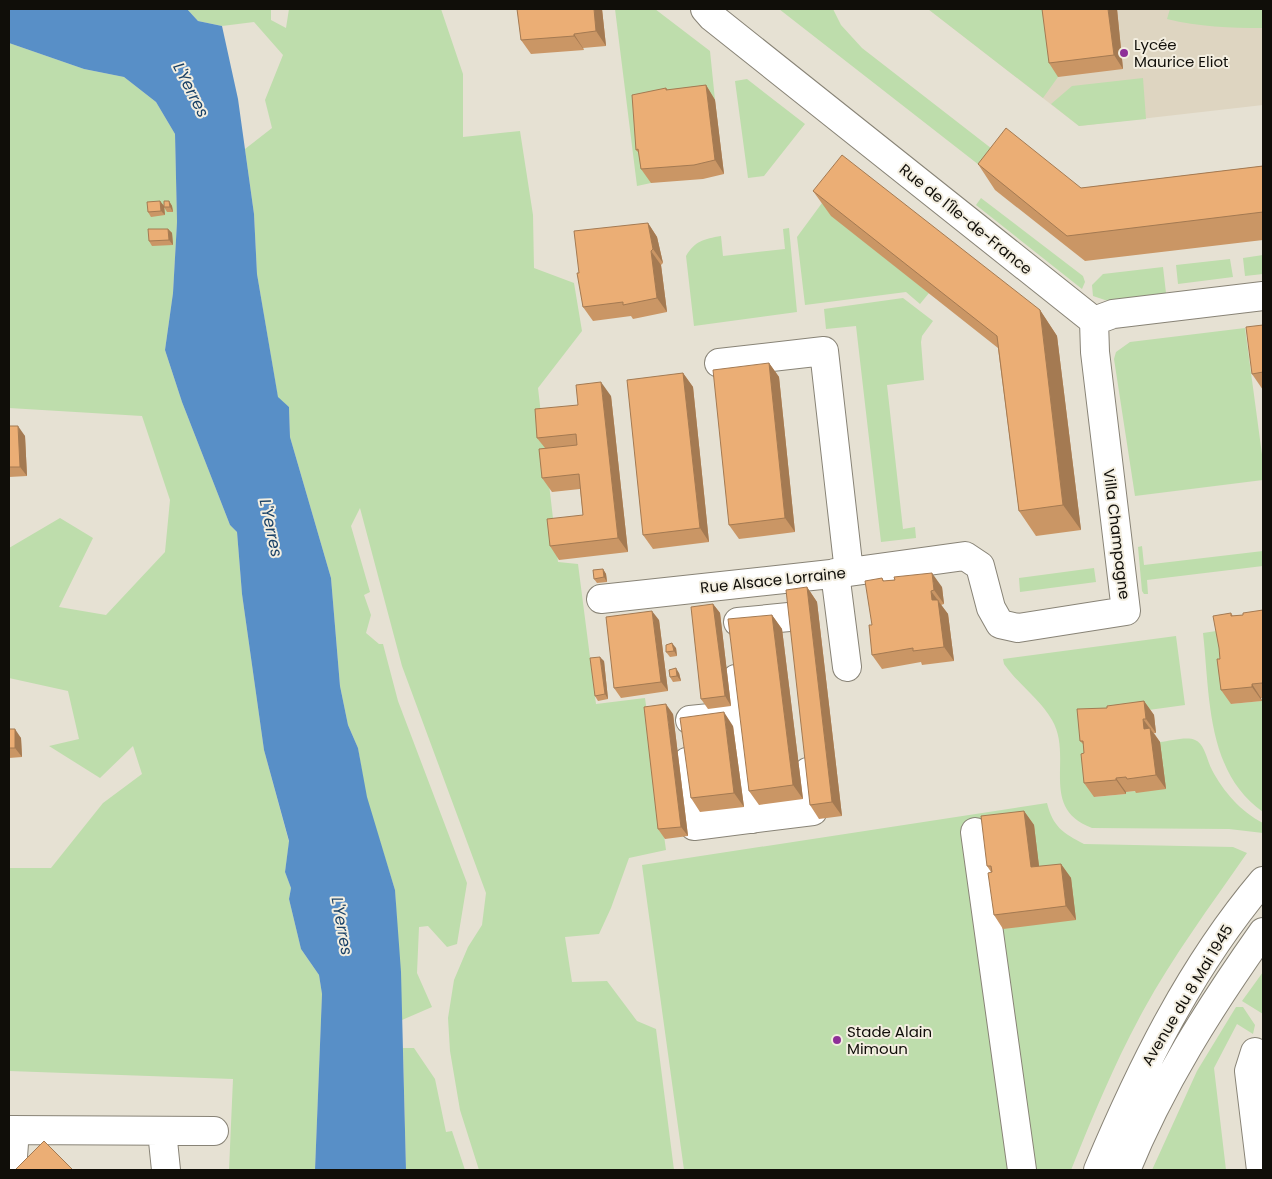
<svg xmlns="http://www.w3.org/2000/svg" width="1272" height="1179" viewBox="0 0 1272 1179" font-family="Poppins,sans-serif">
<rect width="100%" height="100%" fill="#e6e1d3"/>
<!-- built -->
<path fill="#ded5c1" d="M928 9H1263V105L1079 126Z"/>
<!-- green -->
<path fill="#beddac" d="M187 9H271V20L286 28 289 9H441L463 74V137L520 131 533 215 534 268 574 283 582 331 538 388 558 562 578 564 596 704 645 698 666 850 629 858 611 908 599 934 565 937 572 982 607 981 637 1021 656 1029 674 1170H479L460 1110 450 1051 448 1018 454 980 468 947 482 925 486 893 402 666 360 508 351 526 370 592 364 595 371 615 366 633 379 644H383L398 701 467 883 457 944 447 947 428 926 419 927 417 973 432 1007 402 1020 395 890 366 797 358 748 348 725 340 686 331 578 290 437 289 407 278 398 257 274 254 214 245 149 272 128 265 100 283 55 254 22 222 26 198 21Z
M615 9H655L710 51 715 100 676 105 651 183 637 186Z
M779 9H833L841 25 862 48 996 152 988 172Z
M928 9H1050L1058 77 1043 98Z
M1170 9H1263V28C1230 28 1199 27 1167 19Z
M9 43 84 69 124 77 156 102 175 134 177 222 173 293 165 350 182 402 230 525 237 532 242 594 264 750 289 842 285 872 291 888 289 899 301 949 319 975 322 994 315 1170H229L233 1079 9 1071V868H51L103 803 142 774 133 746 100 778 49 746 79 739 68 691 9 678V548L60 518 93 538 59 607 106 615 165 552 170 500 142 416 9 408Z
M1143 78 1146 119 1079 126 1051 104 1072 86Z
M747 79 805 124 764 176 748 178 735 81Z
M981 198 1083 276 1085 282 1082 289 976 205Z
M822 203 835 212 832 216 929 293 920 304 906 292 805 305 797 237Z
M789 228 797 312 694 326 686 256C695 241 704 239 721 236L723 256 785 249 783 229Z
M1263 255V274L1245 276 1243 258Z
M1230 259 1233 277 1178 284 1176 265Z
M1163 267 1166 293 1108 301 1093 296 1092 285 1103 274Z
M903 298 933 321 922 336 921 342 924 380 887 385 903 529 915 527 916 538 881 542 856 326 826 329 824 309Z
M1245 328 1263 462V480L1135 496 1114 359 1116 352 1130 342Z
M1142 546 1144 565 1263 551V566L1147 580 1148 594H1144L1142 591 1138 547Z
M1094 568 1096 582 1020 592 1019 578Z
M1223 630 1231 704 1261 701 1263 698V812C1206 772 1210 695 1203 633Z
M1176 636 1185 705 1105 716 1095 797 1126 794V792L1136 791 1160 742C1170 741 1187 736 1195 740 1205 744 1207 761 1212 770 1223 791 1241 812 1263 823V833L1229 829 1092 828C1038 808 1074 757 1052 720 1040 699 1018 684 1004 664L1003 659Z
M1047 803C1053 827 1063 833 1084 844L1233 847 1247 853C1211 905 1173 956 1143 1011 1115 1062 1093 1116 1071 1170H684L642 865Z
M1263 972V1014L1242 1001Z
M1236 1007H1243L1255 1025 1253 1034 1237 1024 1214 1068 1226 1170H1152L1197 1071Z
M403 1048H414L435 1079 446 1132 452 1131 465 1170H406Z"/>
<!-- water -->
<path fill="#588fc7" d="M9 9H187L198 21 222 26 238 99 254 214 257 274 278 397 289 407 290 437 331 578 340 686 348 725 358 748 367 797 395 890 401 972 406 1170H315L322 994 319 975 301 949 289 899 291 888 285 872 289 841 264 750 242 594 237 532 230 525 182 402 165 350 173 293 177 222 175 134 156 102 124 77 84 69 9 43Z"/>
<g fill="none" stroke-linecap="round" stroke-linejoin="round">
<!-- minor casing -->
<g stroke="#888376" stroke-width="30">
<path id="minor" d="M705 9 712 17 1094 321
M1094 321 1113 314 1263 296
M719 363 824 351 849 572
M835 573 847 667
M601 599 849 572 965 556 980 566 991 608 1000 624 1018 628 1126 611 1095 352 1094 321
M738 622 789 617
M690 720 740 715 736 679
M743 736 752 819
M687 762 694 826 813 811 808 772
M975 832 1022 1170
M1255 1052 1249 1071 1261 1170
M9 1130 214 1131
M162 1131 166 1170
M12 1170 15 1130"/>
</g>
<!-- major casing -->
<g stroke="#888376" stroke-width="30">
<path id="major" d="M1098 1170C1141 1068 1191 966 1263 881
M1126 1170C1161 1084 1210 1007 1263 932"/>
</g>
<!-- minor -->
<use href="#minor" stroke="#fff" stroke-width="28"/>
<!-- major -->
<use href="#major" stroke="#fff" stroke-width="28"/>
</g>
<!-- wall -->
<path fill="#ca9665" d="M602 9 606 46 583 48 584 50 531 54 521 40Z
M1117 9 1123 69 1058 77 1049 63Z
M706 85 715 100 724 174 703 179 651 183 641 169 639 153 636 150 666 88 668 90Z
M978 164 1081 188 1263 166V240L1085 261 995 190Z
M813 191 1040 310 1057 336 1081 530 1036 536 1019 511 998 348 831 216Z
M160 201 164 206 165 215 151 217 148 212Z
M169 201 172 206 173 212H167L164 207Z
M648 223 657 237 663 263 661 265 667 312 633 319 631 316 593 321 583 307 579 273Z
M168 229 172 233 173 245 152 246 149 241Z
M1263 325V390L1252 374Z
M769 363 779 377 795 532 739 539 729 525Z
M683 373 693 387 709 542 653 549 643 535Z
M611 396 628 552 559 560 550 546 583 515 580 489 552 492 542 478 545 448 537 438 578 405Z
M9 426 25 436 27 476 9 477Z
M603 569 606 574 607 582 597 583 594 579Z
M882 578 884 581 942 587 944 604 941 605 948 614 954 661 922 665 921 662 882 669 872 655V625Z
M807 587 817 602 842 816 819 819 810 805Z
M713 604 720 613 731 706 708 709 701 699Z
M1263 610V698H1261L1262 701 1231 704 1221 690 1220 659 1231 613 1233 616 1243 615Z
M772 615 782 629 803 799 759 805 749 791Z
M659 620 668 691 621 698 614 688Z
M676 648 677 656 670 657 666 652Z
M604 661 608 699 598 701 595 696Z
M679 673 681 681 673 682 670 677Z
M1144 701 1154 715 1156 733H1154L1160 742 1166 789 1136 793 1135 791 1126 792V794L1094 797 1084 783V745L1080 741 1107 708Z
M673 714 688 836 665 839 658 829Z
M733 726 744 807 700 812 691 798Z
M9 729 21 738 22 757 9 758Z
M1024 811 1034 825 1039 867 1061 864 1071 878 1076 920 1003 929 994 915 991 872 987 866Z"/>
<!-- shaded-wall -->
<path fill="#a47a52" d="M594 9H602L606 46 596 31Z
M1108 9H1117L1123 69 1114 55Z
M574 34 583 48 584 50 574 36Z
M706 85 715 100 724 174 715 160Z
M160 201 164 206 165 215 161 211Z
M169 201 172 206 173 212 170 207Z
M648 223 657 237 663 263 653 249Z
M168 229 172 233 173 245 169 240Z
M651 251 661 265 667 312 657 298Z
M1040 310 1057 336 1081 530 1063 505Z
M769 363 779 377 795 532 785 518Z
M683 373 693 387 709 542 700 528Z
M601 382 611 396 628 552 618 538Z
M18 426 25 436 27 476 20 467Z
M603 569 606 574 607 582 604 577Z
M932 573 942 587 944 604 934 590Z
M807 587 817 602 842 816 832 802Z
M931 591 948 614 954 661 944 647 932 600Z
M713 604 720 613 731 706 725 696Z
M652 611 659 620 668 691 661 682Z
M772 615 782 629 803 799 793 785Z
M672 643 676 648 677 656 674 651Z
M600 657 604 661 608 699 605 694Z
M676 668 679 673 681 681 677 676Z
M1252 684 1261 698 1262 701 1252 687Z
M1144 701 1154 715 1156 733 1146 719Z
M666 704 673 714 688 836 681 827Z
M724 712 733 726 744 807 734 793Z
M1143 719 1160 742 1166 789 1156 775 1144 729Z
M15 729 21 738 22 757 15 748Z
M1116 778 1126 792V794L1116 780Z
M1024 811 1034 825 1041 882 1031 867Z
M1061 864 1071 878 1076 920 1066 906Z"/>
<!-- building -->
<path fill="#ebae75" stroke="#a47a52" d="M517 9H594L596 31 574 34V36L521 40Z
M1042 9H1108L1114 55 1049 63Z
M706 85 715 160 694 165 641 169 638 149 636 150 632 95 666 88V90Z
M1006 128 1081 188 1263 166V212L1067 236 978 164Z
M842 155 1040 310 1063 505 1019 511 997 336 813 191Z
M160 201 161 211 148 212 147 202Z
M164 201H169L170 207H164Z
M648 223 653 249 651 251 657 298 623 305V302L583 307 577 273H579L574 231Z
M148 229H168L169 240 149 241Z
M1263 325V372L1252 374 1246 327Z
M769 363 785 518 729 525 713 370Z
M683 373 700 528 643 535 627 380Z
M601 382 618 538 550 546 547 519 583 515 579 474 542 478 539 449 577 445 576 434 537 438 535 409 578 405 576 385Z
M9 426H18L20 467H9Z
M603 569 604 577 594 579 593 570Z
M932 573 934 590 931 591 932 600H938L944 647 913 651V648L872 655 869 625H872L865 581 882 578 883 581 895 580 894 577Z
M807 587 832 802 810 805 786 590Z
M713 604 725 696 701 699 691 607Z
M1263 610V686L1262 683 1252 684V687L1221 690 1217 659H1220L1219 648 1213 616 1231 613V616L1243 615V613Z
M652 611 661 682 614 688 606 617Z
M772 615 793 785 749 791 728 619Z
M672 643 674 651 666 652V645Z
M600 657 605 694 595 696 590 658Z
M676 668 677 676 670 677 669 670Z
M1144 701 1146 719H1143L1144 729 1150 728 1156 775 1127 779 1126 777 1116 778V780L1084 783 1081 754 1084 753 1083 741H1080L1077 709 1107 708V706Z
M666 704 681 827 658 829 644 707Z
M724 712 734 793 691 798 680 718Z
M9 729H15V748H9Z
M1024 811 1031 867 1061 864 1066 906 994 915 988 873 992 872 991 866H987L981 816Z
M44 1141 73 1170H15Z"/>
<!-- markers -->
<g fill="#8e2f98" stroke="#f3eee0" stroke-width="2">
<circle cx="1124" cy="53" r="5"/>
<circle cx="837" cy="1040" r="5"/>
</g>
<g text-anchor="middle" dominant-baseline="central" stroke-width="4" stroke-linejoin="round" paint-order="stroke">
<!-- poi labels -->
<g font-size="15" fill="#100e09" stroke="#f3eee0" text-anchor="start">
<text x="1134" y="44">Lycée<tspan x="1134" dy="17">Maurice Eliot</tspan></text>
<text x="847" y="1031">Stade Alain<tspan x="847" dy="17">Mimoun</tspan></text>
</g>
<!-- street labels -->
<g font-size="15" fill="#100e09" stroke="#f3eee0">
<text transform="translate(966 219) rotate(39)">Rue de l'Île-de-France</text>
<text transform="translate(1117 534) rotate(83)">Villa Champagne</text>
<text transform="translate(773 580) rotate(-6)">Rue Alsace Lorraine</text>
<text transform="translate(1187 995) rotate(-59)">Avenue du 8 Mai 1945</text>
</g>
<!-- water labels -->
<g font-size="16" font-style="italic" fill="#184066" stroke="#f3eee0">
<text transform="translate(191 90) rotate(63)">L'Yerres</text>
<text transform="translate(271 528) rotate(78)">L'Yerres</text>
<text transform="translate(342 926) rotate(80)">L'Yerres</text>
</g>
</g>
<!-- border -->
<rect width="1272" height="1179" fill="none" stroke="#100e09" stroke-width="20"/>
</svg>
